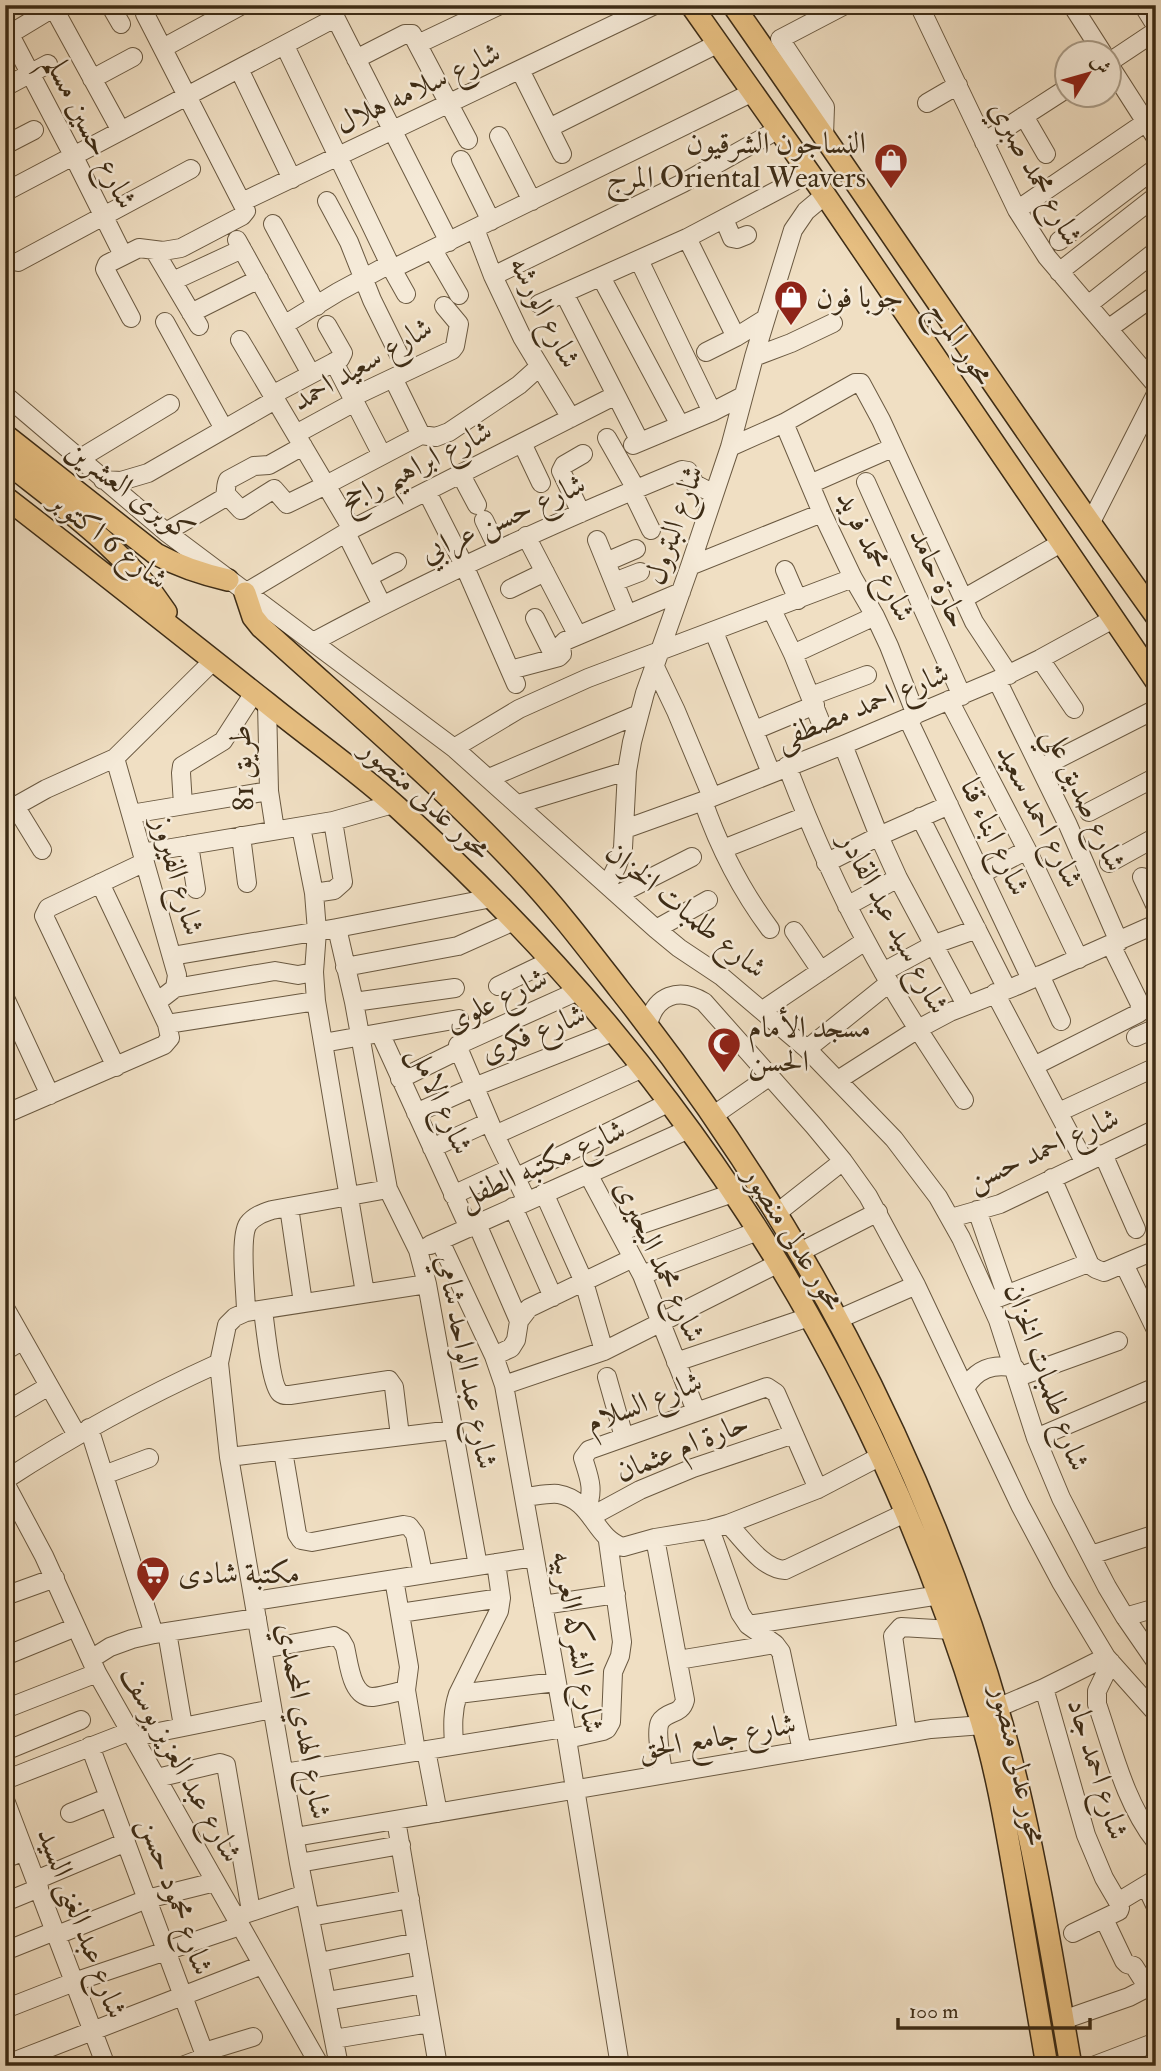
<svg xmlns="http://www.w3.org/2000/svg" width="1161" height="2071" viewBox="0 0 1161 2071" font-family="'IM FELL Double Pica',Amiri,serif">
<rect width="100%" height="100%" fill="#f0dfc3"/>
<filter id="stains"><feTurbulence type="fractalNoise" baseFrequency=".00286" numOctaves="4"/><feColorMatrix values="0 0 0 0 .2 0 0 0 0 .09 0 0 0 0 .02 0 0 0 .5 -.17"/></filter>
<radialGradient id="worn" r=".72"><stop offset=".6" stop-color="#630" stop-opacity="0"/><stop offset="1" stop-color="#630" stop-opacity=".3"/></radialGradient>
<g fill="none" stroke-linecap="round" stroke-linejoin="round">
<!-- minor casing -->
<g stroke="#6a5941" stroke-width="20">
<path id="minor" d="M52 5 121 131
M110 5 121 24
M329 5 449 242
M919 5 1017 210 1047 257 1156 385
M1072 5 1102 52
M1143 5 1156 26
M1156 31 1108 63 1156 138
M10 35 73 155 123 255
M5 37 58 5
M418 44 500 5
M285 46 392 269 406 294
M163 48 242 5
M356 59 405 34H412L468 140
M239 69 292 179
M520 70 562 154
M92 79 133 57
M5 87 48 64
M927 103 958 85
M1024 116 1046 154
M549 128 719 43
M499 136 532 201
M824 136 825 107 780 39 845 5
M984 142 1066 89
M5 145 34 130
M461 160 491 221
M5 192 335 18
M327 201 349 242 372 300 407 371
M242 202 655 5
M1017 210 1146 122
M724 219 732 238 737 239 747 235
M273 224 317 306
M475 229 493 276 522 337 571 418
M687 238 736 337
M237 240 311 374
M1059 241 1156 168
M154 250 199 326
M433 250 459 295
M639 260 712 412
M18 262 191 169
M392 269 753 92
M1059 272 1156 196
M493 276 683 183 779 129
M601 277 680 425
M173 281 242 249
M564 293 640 442
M539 304 687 238 810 173
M1088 305 1156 251
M191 313 259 279
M131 318 105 269 107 264 139 248 163 251 181 248 242 216 246 211 145 14
M165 322 224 429
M284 325 338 292 390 264
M1108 329 1154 296
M240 340 352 529
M706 352 736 337 765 319
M754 357 791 343 833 323
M334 362 382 455
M393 378 421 435
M5 395 166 532 454 748 656 929 679 948 721 976 807 1049 894 1139 938 1197 961 1238 998 1320 1036 1438 1061 1498 1107 1587 1125 1617 1156 1662
M272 395 340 359 343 353 327 325
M784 423 822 513 853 578 875 616 889 646 916 715
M296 434 351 404 359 394 452 350 455 346 459 324 444 306
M607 438 636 489
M522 443 541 483
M633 445 712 412 743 396
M730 447 784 423 855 383H861L881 420 974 622 1009 675
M79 459 170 404
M461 475 477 505
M103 480 121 481 148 473 275 400
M866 482 962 696
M810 484 892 448
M632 491 651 530
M427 492 464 565 516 684
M226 494 241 510 274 489 287 504 326 485 421 435 436 437 449 432 519 385 539 367
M581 513 561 471 564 465 583 454
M484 520 498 549
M1090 524 1156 394
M166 532 224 498C227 492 225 486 228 480L254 466 269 465 303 446
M346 533 382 605
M526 536 577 634
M597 540 627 614
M606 562 636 549
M690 566 822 513
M785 570 798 600
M368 577 397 562
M614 582 640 572
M510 589 545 572
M245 593 352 529 616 395
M963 599 1061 543
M772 610 793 654 821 723
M535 618 555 658
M714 632 771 773
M313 642C433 577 556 522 682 470L688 471 695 484 714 494
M793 654 875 616
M1040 659 1074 709
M655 667 676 711 712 797
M510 670 559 657 562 654 561 645 565 641 681 592
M997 680 1068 825 1119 942
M811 696 867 675
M949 700 1027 850 1079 959
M267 703 269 791 275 830
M908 719 1031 979
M755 730 815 705
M843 745 879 836 898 878 966 1005
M454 748 519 709 588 678 853 578
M115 758 177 975 175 988 157 1002
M787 766C810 826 835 885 866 941 895 996 930 1048 964 1100
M1040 768 1156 709
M489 778 639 714
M703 801C719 847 741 890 770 929
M518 804 627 771
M183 805 181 773 182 766 223 741 254 693
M15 806 42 850
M5 812 46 789 115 758 214 660
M1089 812 1156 777
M131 814 269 791
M920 817 1007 989
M301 827 314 893 317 931 314 972 316 1001 365 1293
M625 829 703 801 843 745 997 680 1040 659 1113 619
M241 836 247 883
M189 845 196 889
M723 849 806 816
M142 853 333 821 393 804
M826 863 879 836 949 805
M1109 863 1156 837
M981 874 1027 850
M1142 877 1156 907
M608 884 617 866 623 848 627 771 632 742 645 693 690 566 730 447 754 357 793 230 806 211 825 195
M314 893 334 890 343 882 333 821
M619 894 692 857
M847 906 898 878
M337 928 354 1002 388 1189 418 1250 427 1284 478 1566
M656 929 708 900
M794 931 821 971
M172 956 337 928 492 898
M345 967 458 946 514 921
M883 972 935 944 977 929
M1040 975 1061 1021
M498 986 550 961
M175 988 275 971 298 975 314 972
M995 993 1085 1163
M5 998 50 1095
M354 1002 455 988
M763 1010 865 941
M167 1024 316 1001
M648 1025C655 995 679 987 704 1002L814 1126 843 1161 868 1196 916 1285 1020 1505 1061 1582 1106 1657 1156 1713
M380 1033 469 1228
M1136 1037 1156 1028
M323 1043 459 1019
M807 1049 889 983
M459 1050 495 1135 527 1201
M1034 1066 1139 1013 1140 1004 1111 945
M116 1067 44 916 48 908 145 862
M400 1079 459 1050 458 1045 578 991
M838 1080 918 1029 950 1012 1016 986 1156 924
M1059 1112 1156 1067
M416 1113 474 1087 613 1032
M5 1114 164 1045 170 1038 167 1024 100 883
M714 1115 770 1076
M495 1135 643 1068
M432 1148 489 1122
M1103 1154 1136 1229
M588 1174 642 1275 696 1411
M515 1178 670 1102
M1052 1178 1090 1265
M544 1193 584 1282 604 1351
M453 1195 511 1168
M289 1207 303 1303
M513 1207 553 1297
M977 1210 1006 1294
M777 1213 843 1161
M951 1218 1000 1204 1156 1129
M477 1224 519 1321
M619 1232 733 1193
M440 1241 494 1356 504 1385 567 1739 620 2066
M430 1245 689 1129
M800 1252 878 1212
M1124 1264 1156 1330
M642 1275 758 1231
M990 1301 1083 1265H1090L1096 1269 1104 1272 1156 1250
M5 1308 77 1435
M263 1310C265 1324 271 1386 280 1393 284 1396 285 1395 290 1395L389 1380 394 1387 400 1436
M246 1312C246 1293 239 1238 248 1224 254 1216 263 1213 272 1210L388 1189
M839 1319 916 1285
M5 1351 23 1340
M494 1356 511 1348 516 1340 519 1321 529 1308 633 1258
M676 1362 809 1317
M607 1377 624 1437
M1018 1377 1118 1341
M504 1385 604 1351 777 1264
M965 1388C977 1369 993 1363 1015 1368
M5 1412 49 1386
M89 1428 154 1634
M1036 1438 1156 1387
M283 1451 297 1534 301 1540 312 1542 403 1525 409 1526 415 1534 423 1574
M229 1457 453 1430
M104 1475 149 1458
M5 1480C74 1435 144 1397 219 1363
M5 1483 44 1556 97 1673 320 2066
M524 1497C535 1496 548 1493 558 1494 593 1500 594 1538 623 1547L655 1538 710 1529 728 1524 818 1489 881 1456
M586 1510C595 1490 589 1477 583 1458L589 1450 767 1387 776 1393 818 1489
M592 1516 640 1490 693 1468 794 1434
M728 1524C744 1540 762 1569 785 1570L905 1513
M710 1529 740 1613 748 1625 775 1644 781 1652 802 1751
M655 1538 685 1700C681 1716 667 1710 660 1722 655 1732 662 1763 663 1774
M1091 1555 1156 1534
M394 1579 409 1667 406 1690 416 1751
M5 1596 55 1578
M254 1601 534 1557
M543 1605 616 1594
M400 1613 501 1598
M1125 1617 1156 1608
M748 1625 940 1595
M167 1632 183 1726
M263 1649 334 1636 341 1640 345 1647C349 1663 351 1698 373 1697 384 1696 396 1692 406 1690
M5 1656 76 1627
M91 1659 110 1647 132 1639 154 1634 257 1618
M678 1660 775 1644
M1111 1662 1097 1691V1704C1113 1750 1125 1803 1156 1842
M1044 1688 1086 1835 1104 1878 1118 1902
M458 1694 556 1682
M997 1708 1044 1688 1106 1657
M5 1709 97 1673
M907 1733 893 1636 901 1627 952 1630
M134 1737 272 1709
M567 1739 603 1731 607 1729 611 1722 613 1672 620 1656 622 1642 608 1541
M454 1745C453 1727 452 1712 458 1694L499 1611 501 1598 496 1563
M90 1746 209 2066
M426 1750 438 1813
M5 1751 81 1720
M284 1773 564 1728
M157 1778 220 1763 226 1765 251 1911
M5 1780 131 1731
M5 1800 106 2066
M70 1813 109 1797
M396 1820 438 2066
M295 1837 931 1729 983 1725
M5 1859 24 1851
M299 1863 401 1845
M36 1880 126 1842
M1146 1886 1156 1907
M5 1902 39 1888
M242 1915 305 1894
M310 1917 410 1899
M1104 1919 1124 1961 1127 1964 1134 1966 1148 1988
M1073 1933 1119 1911 1120 1908 1118 1902 1156 1879
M57 1935 147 1899 215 1882
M5 1951 55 1931
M320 1962 417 1942
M327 2001 424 1984
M5 2009 74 1982 240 1926
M1063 2020 1129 1997 1156 1983
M334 2039 430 2023
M204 2052 253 2037
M5 2065 262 1965
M182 2066 206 2057
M339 2066 299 1863 229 1457 219 1363 227 1325 235 1317 246 1312 427 1284
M1093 2066 1156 2042"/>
</g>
<!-- major casing -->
<g stroke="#3d2c16" stroke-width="24">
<path id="major" d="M691 5 825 195 1156 681
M733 5C875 208 1012 415 1156 616
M5 435 156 554C180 567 202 574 228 580
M5 461C63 507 125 550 166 612
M5 497C93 565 180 634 267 703 310 738 356 770 397 807 496 897 589 995 669 1102 809 1287 914 1498 981 1720 996 1769 1005 1822 1014 1873 1025 1937 1036 2001 1047 2066
M245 593 253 617 261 627C349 707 441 784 522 871 557 908 588 949 619 989 792 1207 926 1455 1002 1724 1033 1836 1051 1951 1071 2066"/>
</g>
<!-- minor -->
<use href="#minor" stroke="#f5ead8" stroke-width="18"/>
<!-- major -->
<use href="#major" stroke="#e8c082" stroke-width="21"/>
</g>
<!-- icons -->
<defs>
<g id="shop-pin" transform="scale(1.75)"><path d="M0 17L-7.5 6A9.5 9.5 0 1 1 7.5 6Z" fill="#8f2418" stroke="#f5ead8"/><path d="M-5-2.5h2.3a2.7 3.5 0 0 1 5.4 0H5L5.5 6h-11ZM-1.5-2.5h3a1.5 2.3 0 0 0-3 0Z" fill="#fff"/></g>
<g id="mosque-pin" transform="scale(1.75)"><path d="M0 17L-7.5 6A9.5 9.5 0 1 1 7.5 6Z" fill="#8f2418" stroke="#f5ead8"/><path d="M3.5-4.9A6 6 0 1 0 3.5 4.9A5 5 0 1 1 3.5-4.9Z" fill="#fff"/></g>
<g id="supermarket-pin" transform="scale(1.75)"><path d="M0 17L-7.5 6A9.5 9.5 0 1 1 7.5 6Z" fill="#8f2418" stroke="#f5ead8"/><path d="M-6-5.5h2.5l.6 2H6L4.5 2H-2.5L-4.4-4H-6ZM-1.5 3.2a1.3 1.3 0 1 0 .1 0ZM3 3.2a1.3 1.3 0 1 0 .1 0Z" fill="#fff"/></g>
</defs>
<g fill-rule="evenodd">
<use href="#shop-pin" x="891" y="160"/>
<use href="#shop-pin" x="791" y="297"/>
<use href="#mosque-pin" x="724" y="1044"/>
<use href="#supermarket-pin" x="153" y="1573"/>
</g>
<g text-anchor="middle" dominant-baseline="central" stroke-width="5" stroke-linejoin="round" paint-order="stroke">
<!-- street labels -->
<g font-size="30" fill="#3d2c16" stroke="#f5ead8">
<text transform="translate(418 88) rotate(-25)">شارع سلامه هلال</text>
<text transform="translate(91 132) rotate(63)">شارع حسين مسلم</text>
<text transform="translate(1036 173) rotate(61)">شارع محمد صبري</text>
<text transform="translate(545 312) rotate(63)">شارع الورشه</text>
<text transform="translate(961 343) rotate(56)">محور المرج</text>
<text transform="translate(362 364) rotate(-30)">شارع سعيد احمد</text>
<text transform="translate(416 466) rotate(-27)">شارع ابراهيم راجح</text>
<text transform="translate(130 491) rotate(36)">كوبرى العشرين</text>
<text transform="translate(503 518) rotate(-24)">شارع حسن عرابي</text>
<text transform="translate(674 525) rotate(-71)">شارع البترول</text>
<text transform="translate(109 540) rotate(38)">شارع 6 اكتوبر</text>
<text transform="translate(876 556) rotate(64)">شارع محمد فريد</text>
<text transform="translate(939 578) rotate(66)">حارة حامد</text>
<text transform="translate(862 706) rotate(-22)">شارع احمد مصطفى</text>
<text transform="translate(242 768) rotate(-93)">طريق 81</text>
<text transform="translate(426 799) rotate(42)">محور عدلى منصور</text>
<text transform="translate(1085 799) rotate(65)">شارع صديق علي</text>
<text transform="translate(1040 816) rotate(63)">شارع احمد سعيد</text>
<text transform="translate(995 837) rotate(65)">شارع ابناء قنا</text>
<text transform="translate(178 876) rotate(74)">شارع الفيروز</text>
<text transform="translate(686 910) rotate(39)">شارع طلمبات الخزان</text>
<text transform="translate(894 923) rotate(62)">شارع سيد عبد القادر</text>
<text transform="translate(496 1000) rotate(-26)">شارع علوى</text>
<text transform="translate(533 1033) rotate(-22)">شارع فكرى</text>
<text transform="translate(441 1100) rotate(66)">شارع الامل</text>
<text transform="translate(1043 1149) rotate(-24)">شارع احمد حسن</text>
<text transform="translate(542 1164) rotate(-24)">شارع مكتبه الطفل</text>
<text transform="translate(794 1238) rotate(58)">محور عدلى منصور</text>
<text transform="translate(660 1261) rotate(65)">شارع محمد البحيرى</text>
<text transform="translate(467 1362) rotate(79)">شارع عبد الواحد شامي</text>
<text transform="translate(1047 1377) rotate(70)">شارع طلمبات الخزان</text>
<text transform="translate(644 1402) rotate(-21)">شارع السلام</text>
<text transform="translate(682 1447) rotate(-22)">حارة ام عثمان</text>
<text transform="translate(578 1642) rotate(80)">شارع الشركه العربيه</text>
<text transform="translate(304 1721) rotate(80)">شارع الهدي المحمدي</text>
<text transform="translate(717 1737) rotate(-10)">شارع جامع الحق</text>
<text transform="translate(181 1764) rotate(61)">شارع عبد العزيز يوسف</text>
<text transform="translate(1019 1765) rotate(77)">محور عدلى منصور</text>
<text transform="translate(1098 1769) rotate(73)">شارع احمد جاد</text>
<text transform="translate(176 1896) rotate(70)">شارع محمود حسن</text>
<text transform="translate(82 1923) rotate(69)">شارع عبد الغنى السيد</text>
</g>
<!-- poi labels -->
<g font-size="30" fill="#3d2c16" stroke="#f5ead8" text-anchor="start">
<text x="866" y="143" text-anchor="end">النساجون الشرقيون<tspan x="866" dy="34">المرج Oriental Weavers</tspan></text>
<text x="816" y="297">جوبا فون</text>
<text x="748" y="1027">مسجد الأمام<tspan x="748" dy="34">الحسن</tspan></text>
<text x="178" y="1573">مكتبة شادى</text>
</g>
</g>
<!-- margin -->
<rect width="1161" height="2071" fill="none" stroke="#f0dfc3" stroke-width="28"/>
<rect x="7" y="7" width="1147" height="2057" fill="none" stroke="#3d2c16" stroke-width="3.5"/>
<rect x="14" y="14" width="1133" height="2043" fill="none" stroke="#3d2c16" stroke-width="2"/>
<!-- north arrow -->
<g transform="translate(1088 74) rotate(53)"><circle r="33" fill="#f5ead8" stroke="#ab9e8a" stroke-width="2"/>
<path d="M0-5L12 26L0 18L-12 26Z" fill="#8f2418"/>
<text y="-10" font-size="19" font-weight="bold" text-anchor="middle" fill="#3d2c16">ش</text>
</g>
<!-- scale -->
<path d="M898 2018v10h192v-10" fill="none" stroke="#3d2c16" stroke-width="3.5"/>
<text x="909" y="2018" font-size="21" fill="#3d2c16" stroke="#f5ead8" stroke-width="5" paint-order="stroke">100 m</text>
<rect width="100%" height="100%" filter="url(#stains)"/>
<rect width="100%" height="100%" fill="url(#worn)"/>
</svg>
